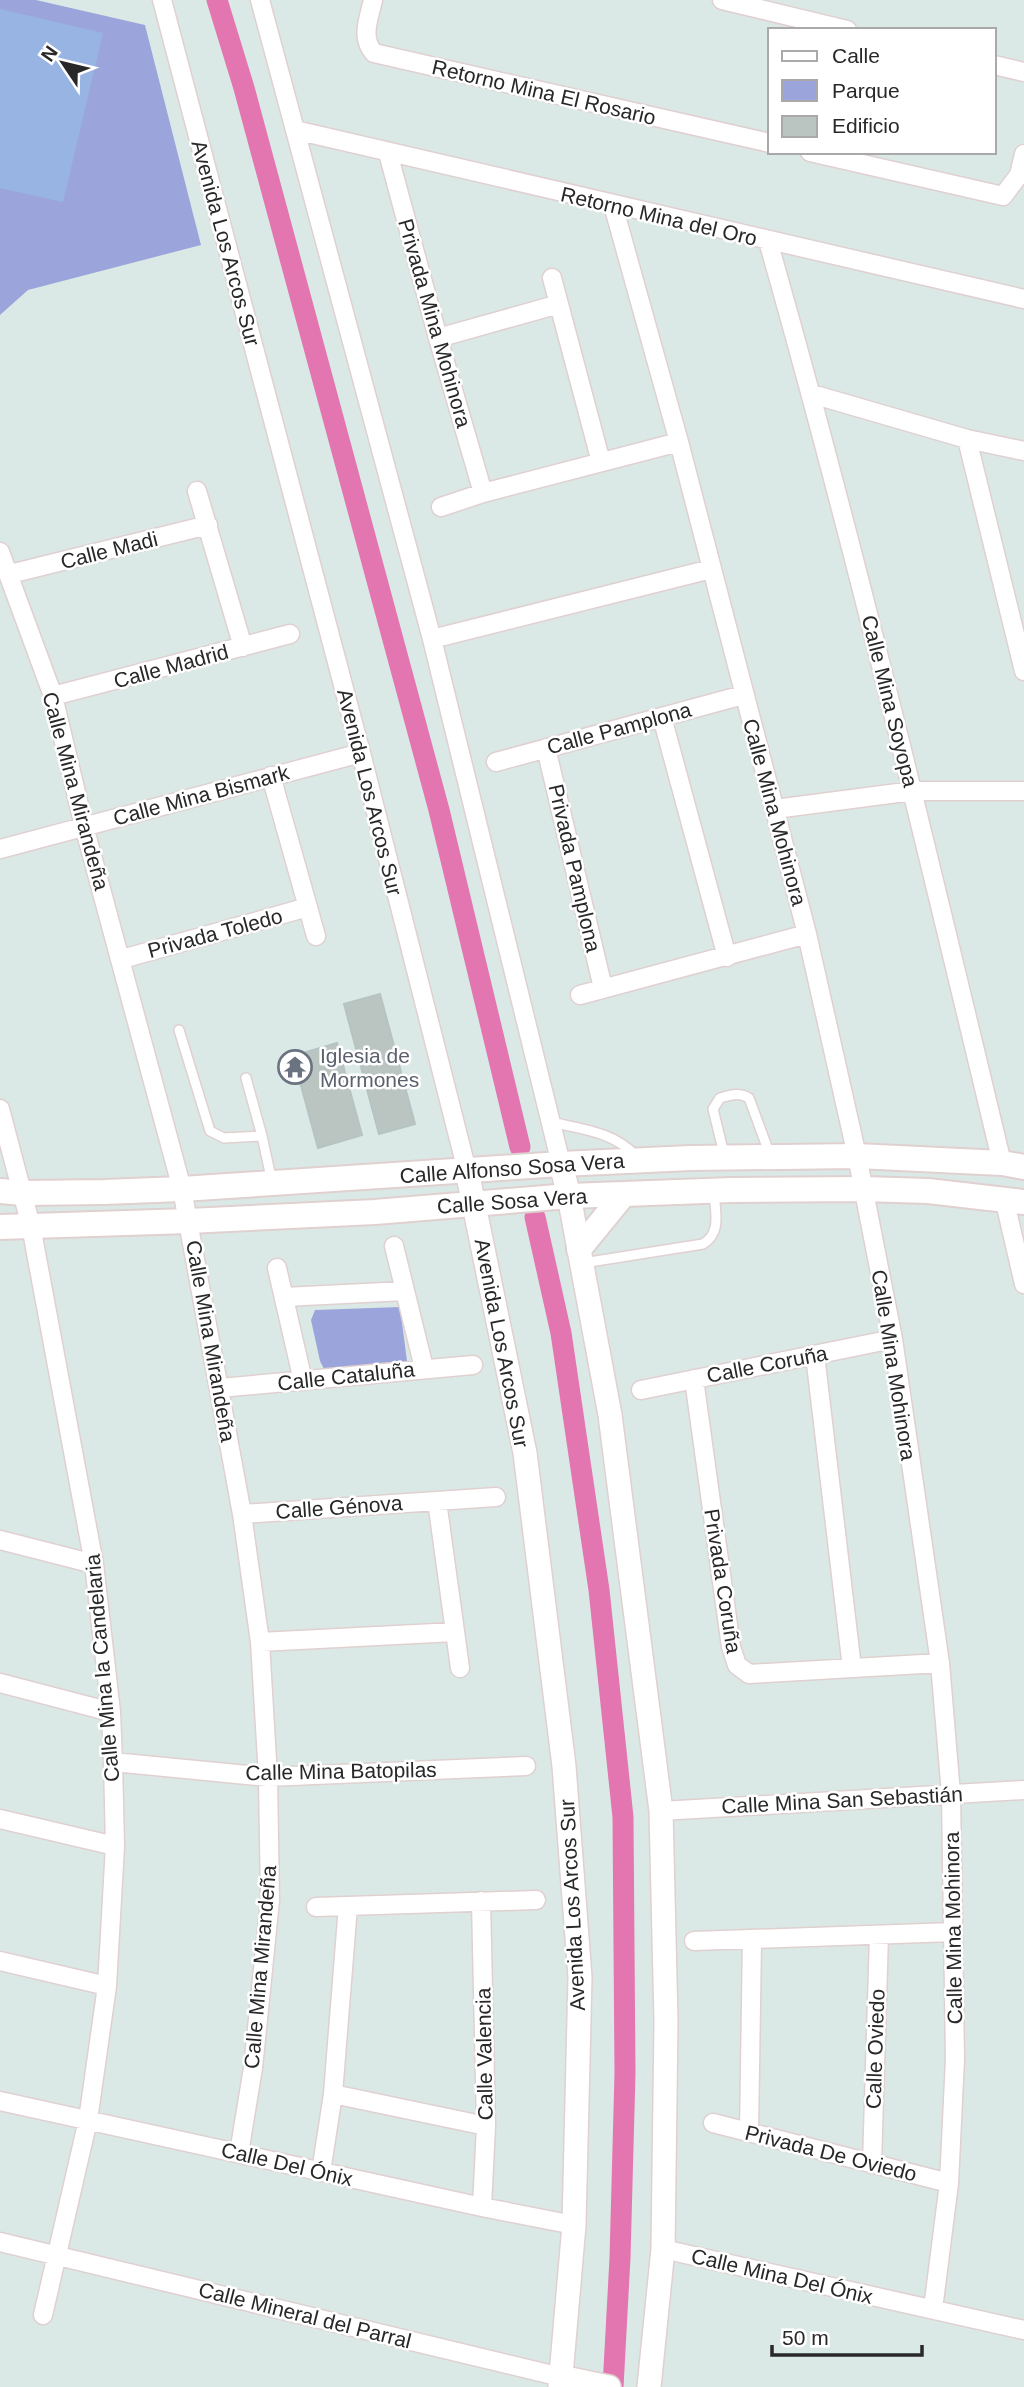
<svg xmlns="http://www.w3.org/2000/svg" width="1024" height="2387" viewBox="0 0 1024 2387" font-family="Helvetica,sans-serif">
<rect width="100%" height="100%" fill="#dbe9e6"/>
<!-- green -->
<path fill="#9ca5db" d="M0 0H36L145 25 201 245 28 290 0 315Z
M400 1307 407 1361 326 1373 320 1361 311 1320 315 1310Z"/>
<!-- pitch -->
<path fill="#98b4e2" d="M0 9 103 33 63 202 0 188Z"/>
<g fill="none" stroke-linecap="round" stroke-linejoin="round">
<!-- canal -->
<path stroke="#e376b0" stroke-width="21" d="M217 0 244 88 439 810 520 1147
M535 1217 561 1333 599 1590 623 1817 625 2073 620 2258 613 2387"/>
</g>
<!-- building -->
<path fill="#bac5c2" stroke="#b5c4c2" stroke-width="2" d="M380 994 415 1124 379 1134 344 1004Z
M337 1043 362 1135 318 1148 293 1056Z"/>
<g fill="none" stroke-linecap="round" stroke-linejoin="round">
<!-- service casing -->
<g stroke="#e0d0d0" stroke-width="12">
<path id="service" d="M179 1030 210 1131 224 1138 262 1136 272 1182
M246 1078 262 1136
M551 1122C582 1129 614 1132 636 1156
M724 1154 713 1109 720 1098C731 1095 739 1092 749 1098L770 1155
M583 1263 703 1244C722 1233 715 1211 714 1192"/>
</g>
<!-- minor casing -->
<g stroke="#e0d0d0" stroke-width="21">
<path id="minor" d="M162 0 361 753 467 1171
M260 0 432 639 561 1164
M373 0C369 18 360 38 374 53L770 143
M722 0 847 30
M994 65 1024 72
M295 130 1024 299
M810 152 1003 196 1019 175 1024 154
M388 153 438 338 483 493
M613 205 679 442 807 934 857 1156 893 1339 940 1663 951 1794 955 2059 949 2183 933 2309
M768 241C855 546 928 855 1002 1163
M552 278 601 462
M438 338 559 304
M812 394 967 439 1024 451
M967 439 1024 671
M197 491 243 647
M441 507 483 493 679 442
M0 552 53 696 84 826 182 1189 242 1514 260 1642 268 1777 270 1900 253 2068 239 2153
M10 574 208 525
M432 639 711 569
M53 696 290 634
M662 717 727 957
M546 748 603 988
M496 762 743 695
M271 776 316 936
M775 809 913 791H1024
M0 849 361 753
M122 959 308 907
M580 995 807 934
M0 1109 31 1226 94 1564 111 1712 113 1762 115 1846 107 1986 88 2120 43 2315
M1004 1198 1024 1284
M394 1246 424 1368
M277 1268 303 1381
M284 1297 405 1291
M815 1355 852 1668
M694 1379 731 1647 737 1665 749 1674 940 1663
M220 1388 473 1365
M641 1390 893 1339
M437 1501 460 1668
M242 1514 496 1497
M0 1540 94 1564
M260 1642 455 1632
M0 1683 111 1712
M113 1762 268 1777 526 1766
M661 1811 1024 1790
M0 1819 115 1846
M481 1901 486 2126 482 2207
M316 1907 536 1900
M694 1941 953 1932
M0 1961 107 1986
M333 2094 486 2126
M0 2101 482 2207 574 2225
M713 2123 949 2183
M749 2132 752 1940
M872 2164 879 1935
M321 2172 333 2094 348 1906
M0 2242 561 2377
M663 2249 1024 2330"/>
</g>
<!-- tertiary casing -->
<g stroke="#e0d0d0" stroke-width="26">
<path id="tertiary" d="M561 1164 569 1196 610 1415 661 1811 666 2021 663 2249 649 2387
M467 1171 525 1453 564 1766 580 1977 574 2225 560 2387
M561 2377 609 2387"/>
</g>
<!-- secondary casing -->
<g stroke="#e0d0d0" stroke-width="28">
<path id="secondary" d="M0 1191 22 1193 104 1192 182 1189 561 1164 691 1158 857 1156 1002 1163 1024 1167
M0 1227 189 1221 375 1212 569 1196 732 1190 863 1189 928 1191 1024 1202
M579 1249 624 1194"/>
</g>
<!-- service -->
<use href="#service" stroke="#fff" stroke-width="9"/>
<!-- minor -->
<use href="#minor" stroke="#fff" stroke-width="18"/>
<!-- tertiary -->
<use href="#tertiary" stroke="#fff" stroke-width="23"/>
<!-- secondary -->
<use href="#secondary" stroke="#fff" stroke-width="24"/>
</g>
<!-- icons -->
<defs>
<g id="temple-ring" transform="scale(1.75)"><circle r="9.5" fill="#fff" stroke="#6b7280" stroke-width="1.5"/><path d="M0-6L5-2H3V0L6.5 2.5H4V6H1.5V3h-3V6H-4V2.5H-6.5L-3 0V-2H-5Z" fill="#6b7280"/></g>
</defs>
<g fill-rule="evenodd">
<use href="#temple-ring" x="295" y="1067"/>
</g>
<g text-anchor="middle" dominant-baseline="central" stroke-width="5" stroke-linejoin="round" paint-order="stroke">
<!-- street labels -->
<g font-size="21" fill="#282828" stroke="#fff">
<text transform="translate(544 92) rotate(13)">Retorno Mina El Rosario</text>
<text transform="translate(659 216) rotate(13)">Retorno Mina del Oro</text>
<text transform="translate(226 243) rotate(75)">Avenida Los Arcos Sur</text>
<text transform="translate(435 323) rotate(74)">Privada Mina Mohinora</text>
<text transform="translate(109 550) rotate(-14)">Calle Madi</text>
<text transform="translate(171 666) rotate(-15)">Calle Madrid</text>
<text transform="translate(890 701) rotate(76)">Calle Mina Soyopa</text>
<text transform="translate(619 728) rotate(-15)">Calle Pamplona</text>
<text transform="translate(76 791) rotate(75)">Calle Mina Mirandeña</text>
<text transform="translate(370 792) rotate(76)">Avenida Los Arcos Sur</text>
<text transform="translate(201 795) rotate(-15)">Calle Mina Bismark</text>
<text transform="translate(775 812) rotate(75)">Calle Mina Mohinora</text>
<text transform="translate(575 868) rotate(77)">Privada Pamplona</text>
<text transform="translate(215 933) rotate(-15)">Privada Toledo</text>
<text transform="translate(512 1168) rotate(-4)">Calle Alfonso Sosa Vera</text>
<text transform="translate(512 1201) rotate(-4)">Calle Sosa Vera</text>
<text transform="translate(211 1341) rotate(80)">Calle Mina Mirandeña</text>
<text transform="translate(502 1343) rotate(79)">Avenida Los Arcos Sur</text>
<text transform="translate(767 1364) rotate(-11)">Calle Coruña</text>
<text transform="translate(894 1365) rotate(81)">Calle Mina Mohinora</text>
<text transform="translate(346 1376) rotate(-6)">Calle Cataluña</text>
<text transform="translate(339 1507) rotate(-4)">Calle Génova</text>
<text transform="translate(723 1581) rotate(81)">Privada Coruña</text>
<text transform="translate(102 1668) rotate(-95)">Calle Mina la Candelaria</text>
<text transform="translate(341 1771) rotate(-1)">Calle Mina Batopilas</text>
<text transform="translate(842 1800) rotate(-3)">Calle Mina San Sebastián</text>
<text transform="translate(572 1905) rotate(-93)">Avenida Los Arcos Sur</text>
<text transform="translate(953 1928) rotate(-91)">Calle Mina Mohinora</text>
<text transform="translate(260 1967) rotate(-85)">Calle Mina Mirandeña</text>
<text transform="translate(875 2049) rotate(-88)">Calle Oviedo</text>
<text transform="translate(484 2054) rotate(-91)">Calle Valencia</text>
<text transform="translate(831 2153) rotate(14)">Privada De Oviedo</text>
<text transform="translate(287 2164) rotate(13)">Calle Del Ónix</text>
<text transform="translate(782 2276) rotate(13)">Calle Mina Del Ónix</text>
<text transform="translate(305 2315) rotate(14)">Calle Mineral del Parral</text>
</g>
<!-- worship labels -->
<g font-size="21" fill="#5b616d" stroke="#fff" text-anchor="start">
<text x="320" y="1055">Iglesia de<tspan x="320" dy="24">Mormones</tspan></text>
</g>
</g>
<!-- legend -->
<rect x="768" y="28" width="228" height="126" fill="#ffffff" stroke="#a9a9a9" stroke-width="2"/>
<rect x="782" y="51" width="35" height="10" fill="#ffffff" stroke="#a9a9a9" stroke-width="2"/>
<text x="832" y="63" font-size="21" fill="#282828">Calle</text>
<rect x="782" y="80" width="35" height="21" fill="#9ca5db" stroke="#a9a9a9" stroke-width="2"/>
<text x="832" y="98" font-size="21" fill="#282828">Parque</text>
<rect x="782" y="116" width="35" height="21" fill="#bac5c2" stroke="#a9a9a9" stroke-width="2"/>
<text x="832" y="133" font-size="21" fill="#282828">Edificio</text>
<!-- north arrow -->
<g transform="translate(63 63) rotate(305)" stroke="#ffffff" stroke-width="5" paint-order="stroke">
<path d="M0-5L12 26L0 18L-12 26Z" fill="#282828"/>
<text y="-10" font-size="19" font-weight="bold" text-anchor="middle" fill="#282828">N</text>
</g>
<!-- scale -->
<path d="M772 2345v10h150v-10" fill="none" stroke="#282828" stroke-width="3.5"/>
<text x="782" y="2345" font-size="21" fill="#282828" stroke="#ffffff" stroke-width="5" paint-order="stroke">50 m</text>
</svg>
